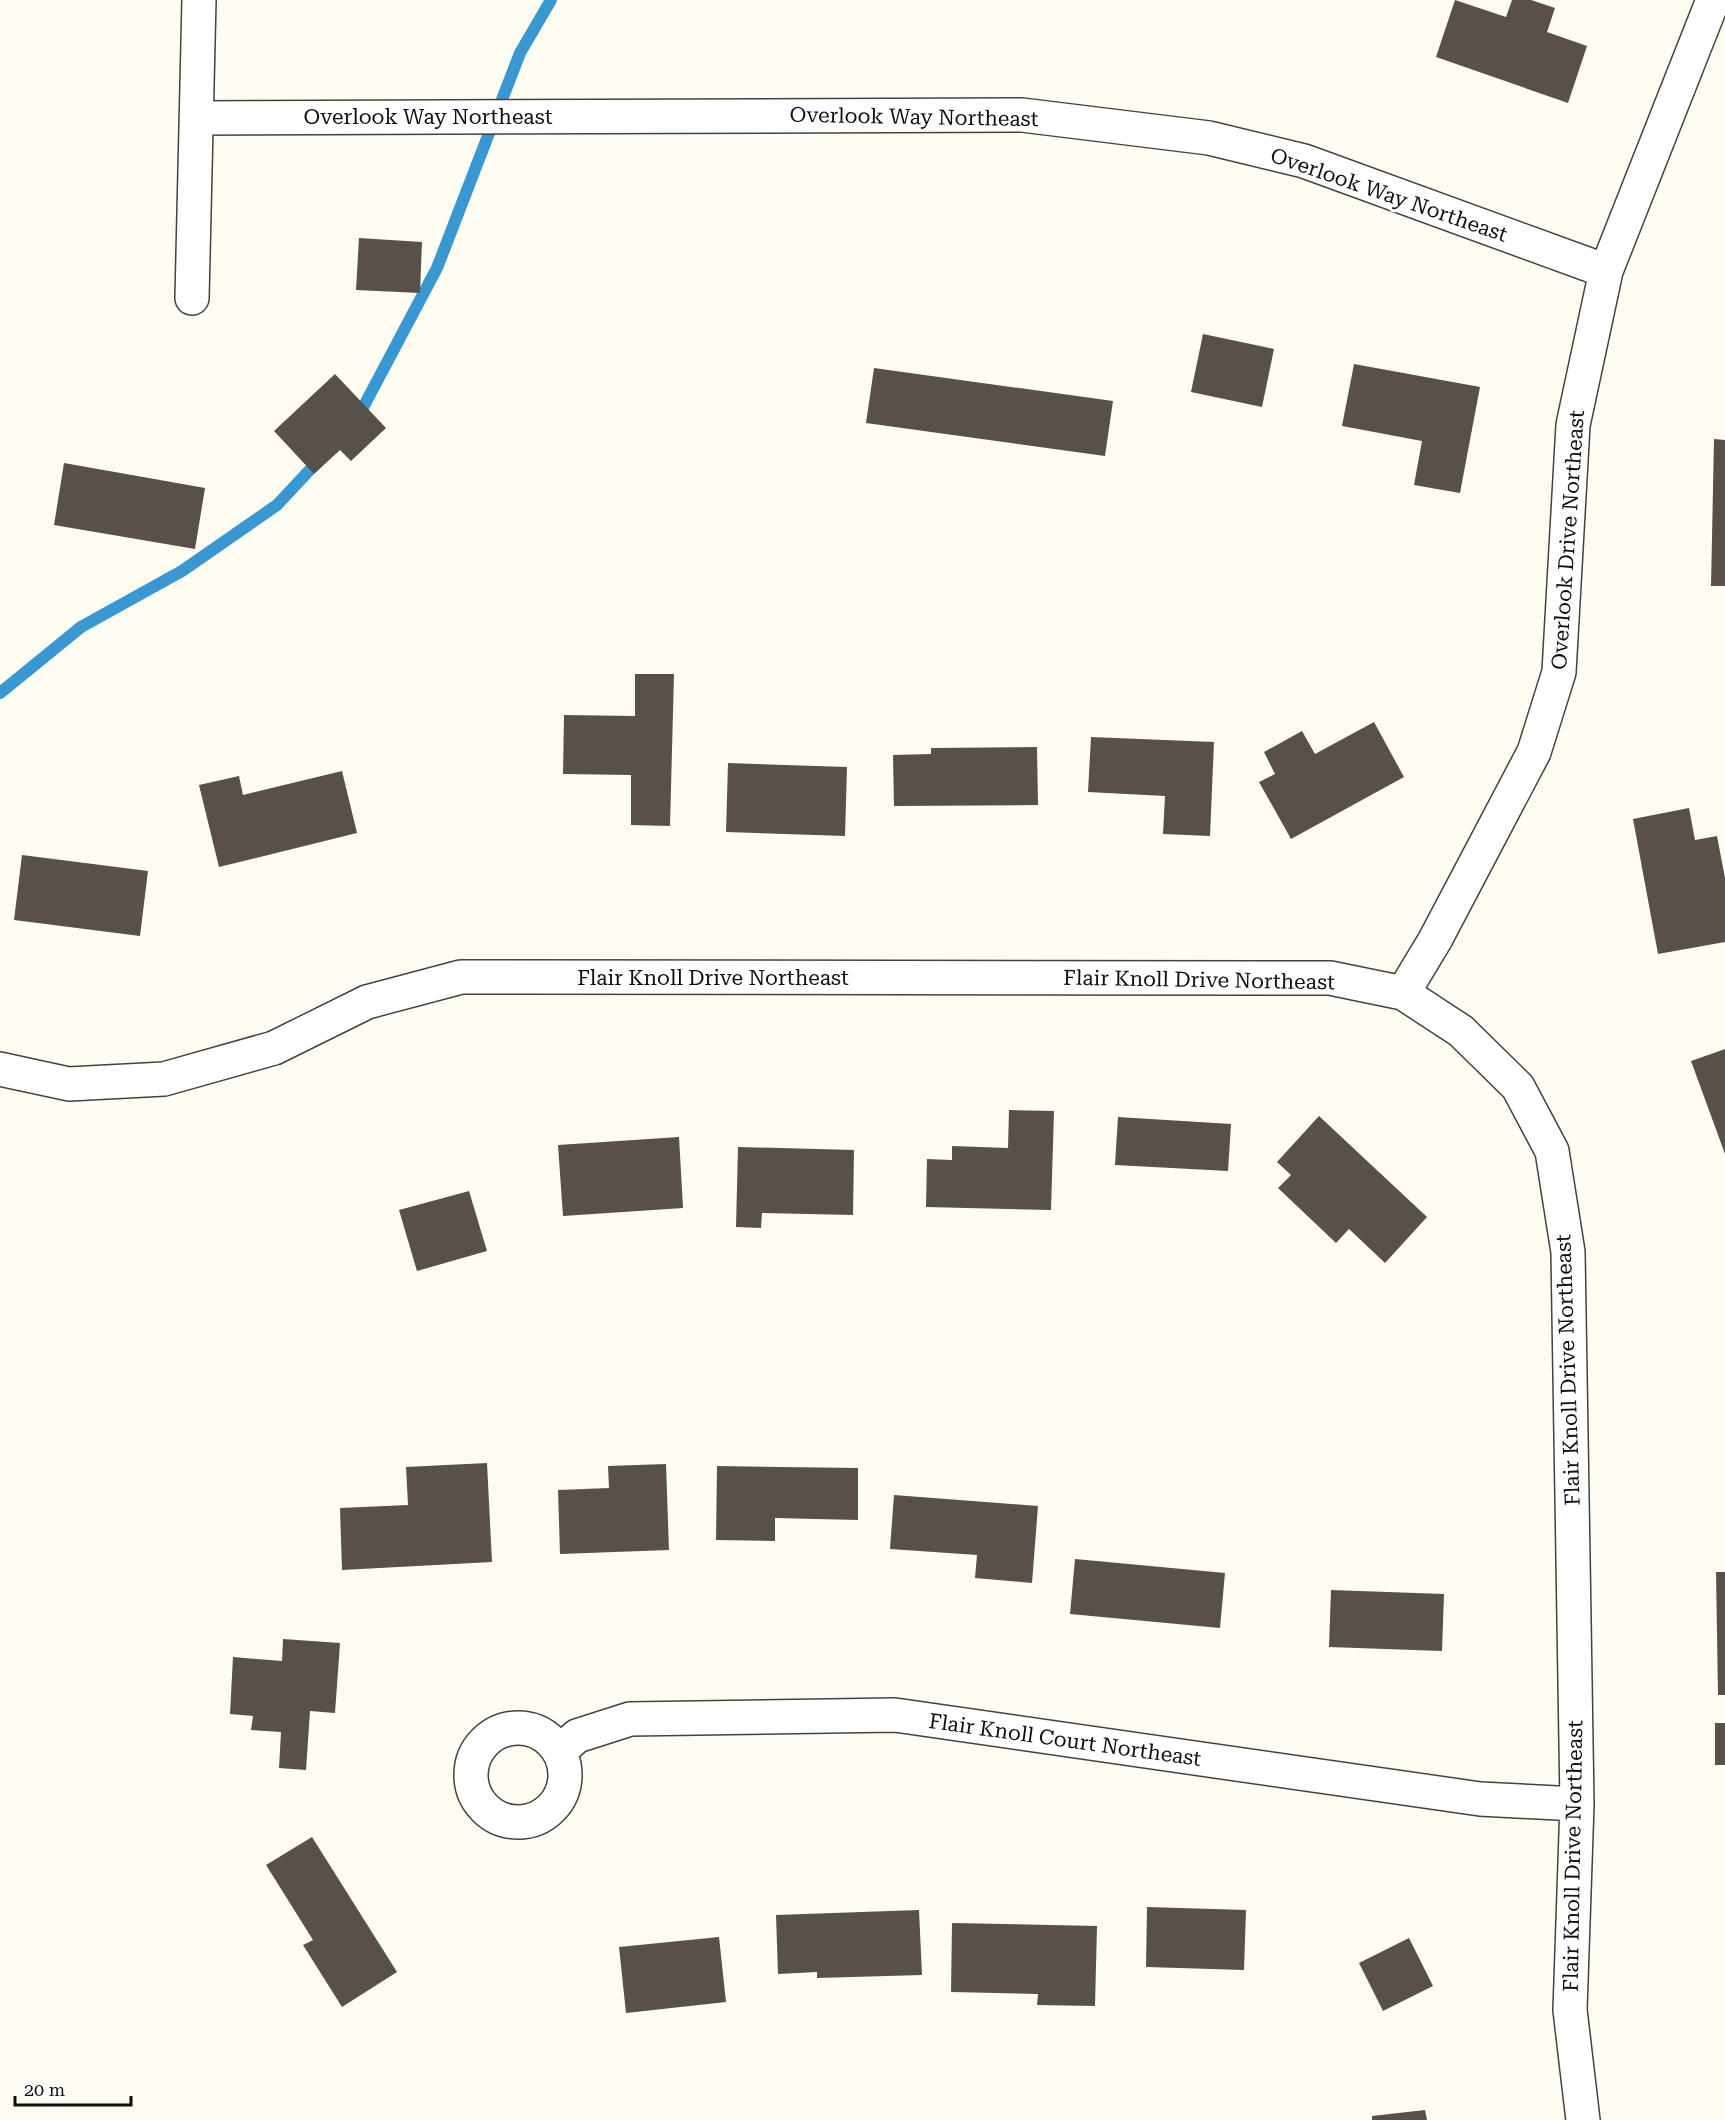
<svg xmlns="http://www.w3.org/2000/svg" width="1725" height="2120" viewBox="0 0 1725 2120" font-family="'Roboto Serif',serif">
<rect width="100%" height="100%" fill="#fffcf1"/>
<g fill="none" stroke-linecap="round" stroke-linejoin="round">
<!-- stream -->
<path stroke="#3997d1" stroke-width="12" d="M358 417 437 268 520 53 551 0
M0 693 81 627 182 571 277 505 320 459"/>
</g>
<!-- building -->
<path fill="#58504b" d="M1455 0 1506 17 1512 0H1531L1555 8 1547 32 1587 46 1568 103 1436 57Z
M359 238 422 242 420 293 356 290Z
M1203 334 1274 349 1262 407 1191 392Z
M1354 364 1480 387 1460 493 1414 485 1422 441 1342 426Z
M874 368 1113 401 1105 456 866 423Z
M335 374 386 428 351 461 340 450 314 474 274 431Z
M1714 439 1725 440V586H1711Z
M64 463 205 488 195 549 54 525Z
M635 674H674L670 826 631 825V775L563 774 564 715 635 716Z
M1374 722 1404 777 1291 839 1259 782 1275 774 1264 752 1302 731 1315 754Z
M1091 737 1214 742 1210 836 1163 834 1165 796 1088 792Z
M1037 747 1038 805 894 806 893 755 931 754V748Z
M728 763 847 767 845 836 726 832Z
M342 771 357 833 219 867 199 785 239 776 243 795Z
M1689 808 1695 840 1717 836 1725 878V942L1658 954 1633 819Z
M22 855 148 871 140 936 14 920Z
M1725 1049V1154L1691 1061Z
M1009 1110 1054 1111 1051 1210 926 1207 927 1159 952 1160V1146L1008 1148Z
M1319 1116 1427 1217 1385 1263 1349 1229 1336 1243 1278 1188 1291 1175 1277 1162Z
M1118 1117 1231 1124 1228 1171 1115 1165Z
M679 1137 683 1208 563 1216 558 1145Z
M738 1147 854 1150 853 1215 762 1213 761 1228 736 1227Z
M469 1191 487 1251 417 1271 399 1210Z
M487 1463 492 1562 342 1570 340 1508 408 1505 406 1467Z
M666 1464 669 1550 560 1554 558 1490 609 1488 608 1466Z
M717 1466 858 1468V1520L775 1518V1541L716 1540Z
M894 1495 1038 1506 1032 1583 975 1578 977 1555 890 1549Z
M1075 1559 1225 1573 1220 1628 1070 1614Z
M1716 1572H1725V1695H1718Z
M1331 1590 1444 1594 1442 1651 1329 1647Z
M283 1639 340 1643 335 1713 310 1711 306 1770 279 1768 281 1732 251 1730 253 1716 230 1714 233 1657 282 1661Z
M1715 1723H1725V1765H1715Z
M312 1837 397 1972 342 2007 303 1945 313 1940 266 1865Z
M1147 1907 1246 1910 1244 1970 1146 1967Z
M919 1910 922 1975 817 1978V1972L778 1974 776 1915Z
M952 1923 1097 1926 1095 2006 1037 2005 1038 1994 951 1992Z
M719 1937 726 2002 626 2013 619 1947Z
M1409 1938 1433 1986 1383 2011 1359 1963Z
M1425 2110 1427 2120H1372V2116Z"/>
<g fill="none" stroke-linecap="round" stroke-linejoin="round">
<!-- minor casing -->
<g stroke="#424242" stroke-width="36">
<path id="minor" d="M197 118 1022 115 1209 138 1304 161 1606 271
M192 298 199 0
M1403 993 1435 940 1534 752 1559 672 1573 425 1606 271 1713 0
M0 1069 69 1084 164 1079 274 1048 367 1002 461 977 1330 978 1403 993 1461 1031 1518 1087 1552 1151 1568 1252 1577 1804 1570 2010 1583 2120
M471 1775a47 47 0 1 1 94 0a47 47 0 1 1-94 0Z
M559 1752 577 1736 630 1719 895 1715 1480 1799 1577 1804"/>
</g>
<!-- minor -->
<use href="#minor" stroke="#fff" stroke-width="33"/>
</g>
<g text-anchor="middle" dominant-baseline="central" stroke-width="6" stroke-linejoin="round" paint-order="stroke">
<!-- street labels -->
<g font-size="21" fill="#0f0f0f" stroke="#fff">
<text x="428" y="117">Overlook Way Northeast</text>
<text transform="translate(914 117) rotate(1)">Overlook Way Northeast</text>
<text transform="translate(1389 195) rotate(19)">Overlook Way Northeast</text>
<text transform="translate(1568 540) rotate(-86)">Overlook Drive Northeast</text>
<text x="713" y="978">Flair Knoll Drive Northeast</text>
<text transform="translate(1199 980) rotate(1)">Flair Knoll Drive Northeast</text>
<text transform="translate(1568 1370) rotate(-92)">Flair Knoll Drive Northeast</text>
<text transform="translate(1065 1740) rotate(8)">Flair Knoll Court Northeast</text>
<text transform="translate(1573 1856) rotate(-89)">Flair Knoll Drive Northeast</text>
</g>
</g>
<!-- scale -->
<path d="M15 2096v9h116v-9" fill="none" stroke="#0f0f0f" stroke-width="3"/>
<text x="24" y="2096" font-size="18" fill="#0f0f0f" stroke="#ffffff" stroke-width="4.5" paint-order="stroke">20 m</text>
</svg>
